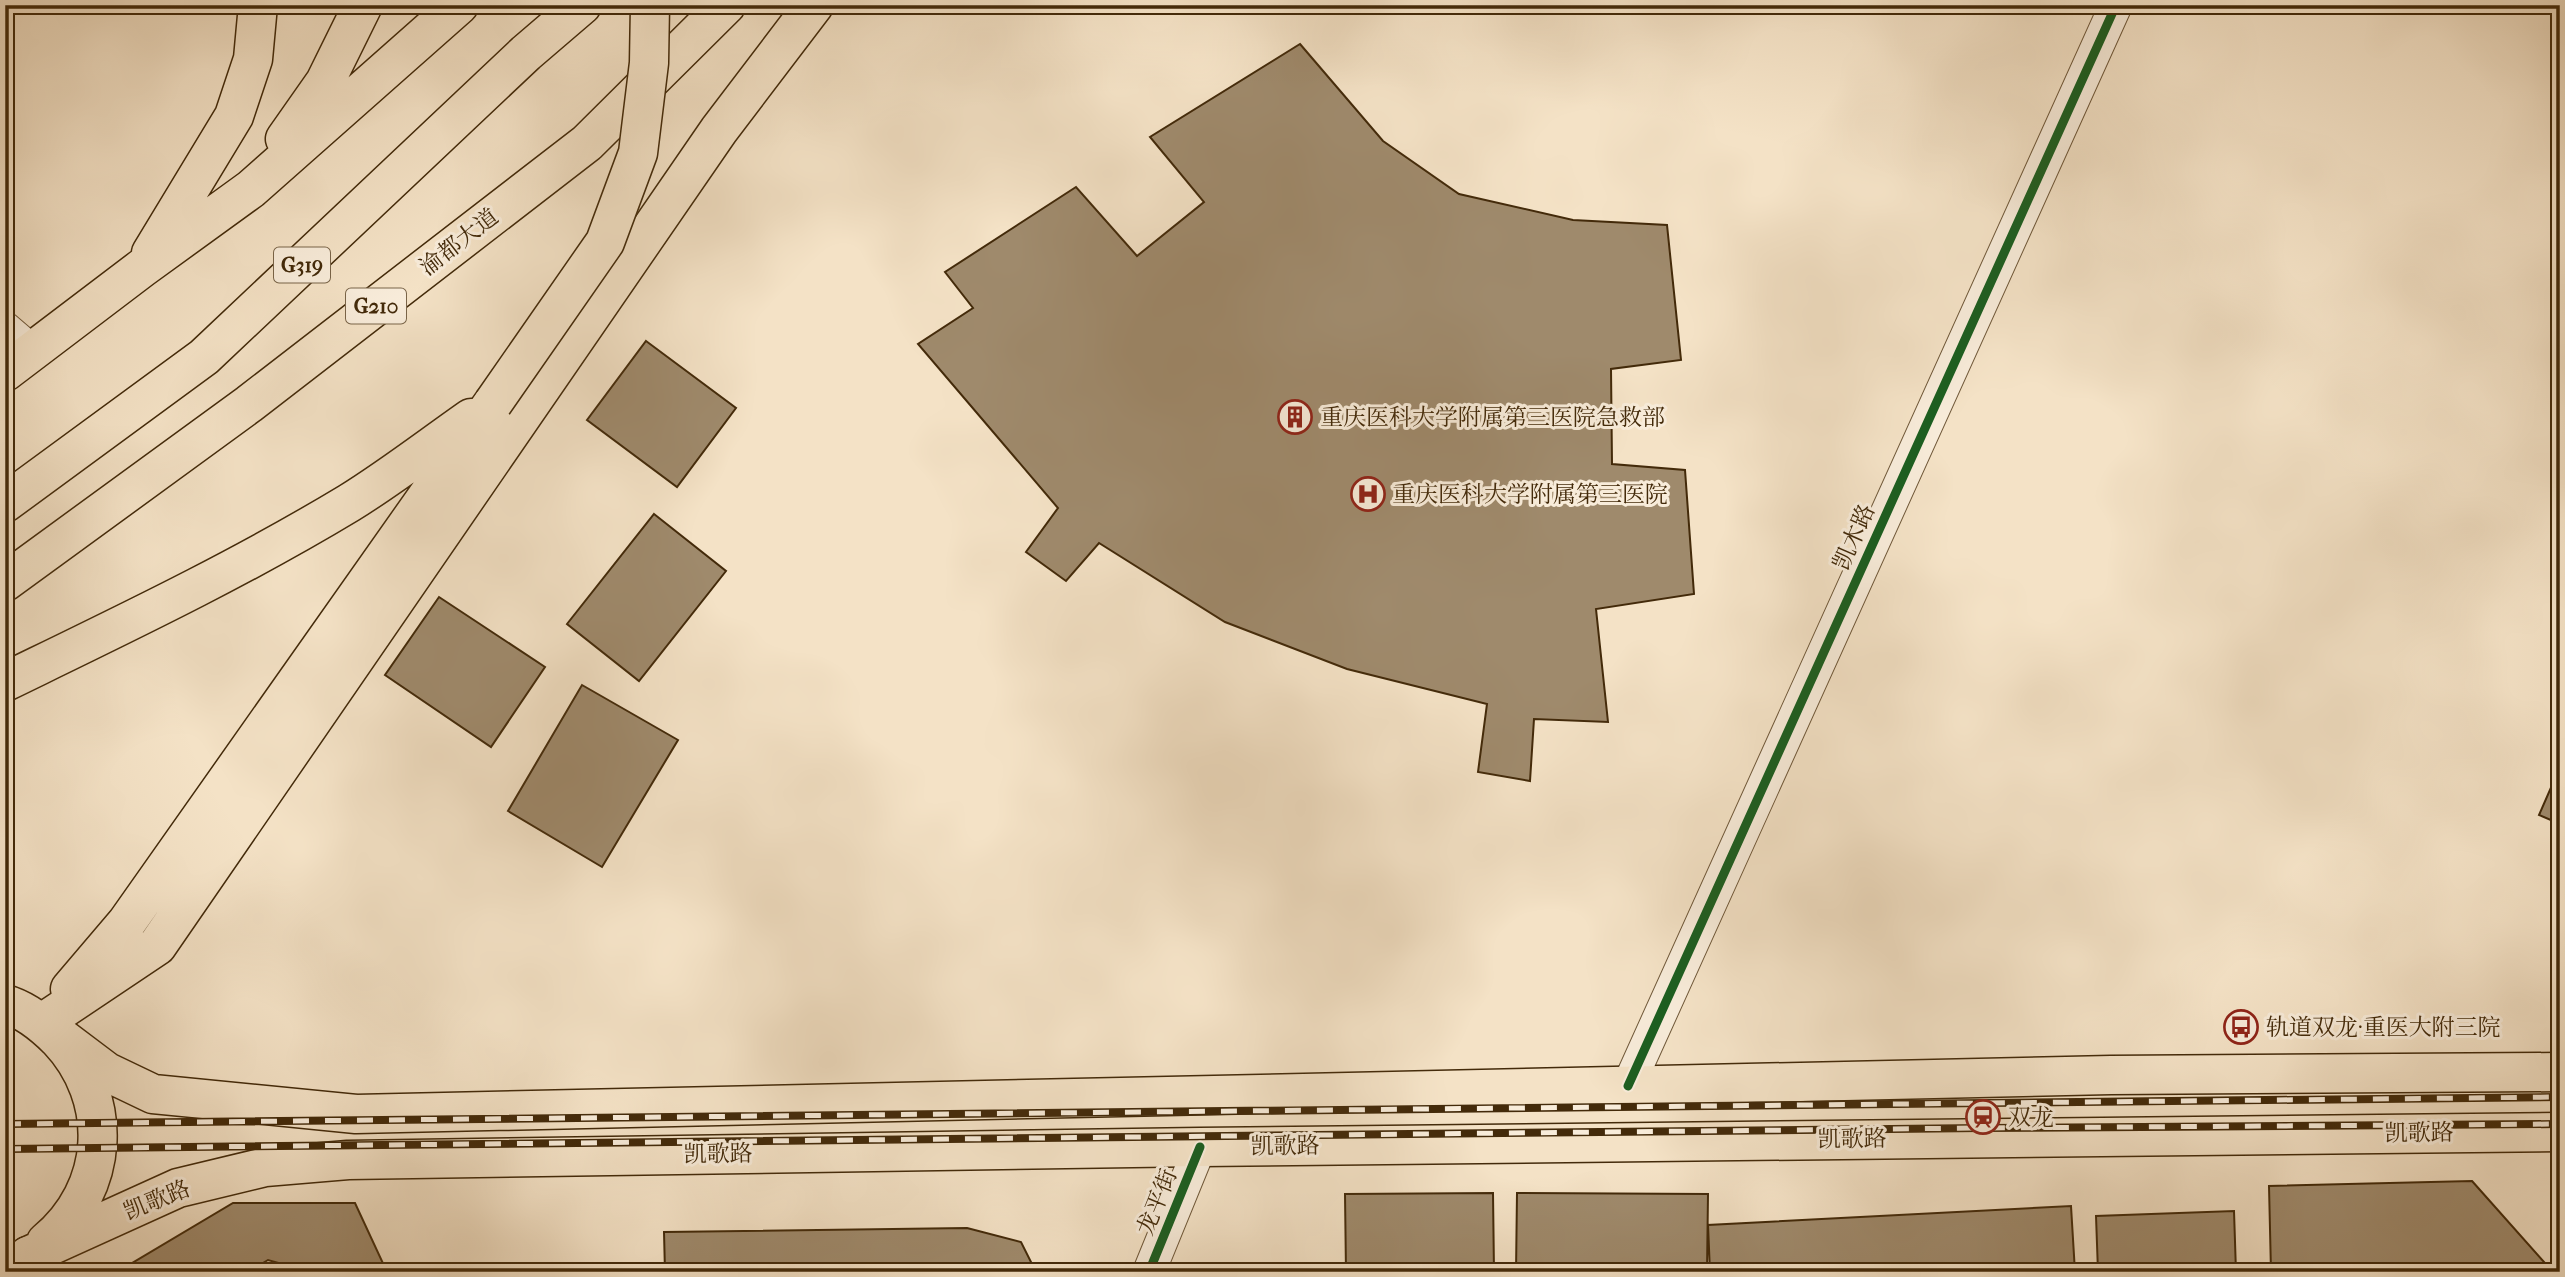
<svg xmlns="http://www.w3.org/2000/svg" width="2565" height="1277" viewBox="0 0 2565 1277" font-family="'IM FELL French Canon','Noto Serif SC',serif">
<rect width="100%" height="100%" fill="#f4e2c6"/>
<filter id="stains"><feTurbulence type="fractalNoise" baseFrequency=".00286" numOctaves="4"/><feColorMatrix values="0 0 0 0 .2 0 0 0 0 .09 0 0 0 0 .02 0 0 0 .5 -.17"/></filter>
<radialGradient id="worn" r=".72"><stop offset=".6" stop-color="#630" stop-opacity="0"/><stop offset="1" stop-color="#630" stop-opacity=".3"/></radialGradient>
<!-- building -->
<path fill="#9f8a6c" stroke="#432a0a" stroke-width="2" d="M1300 44 1383 141 1459 194 1573 220 1667 225 1681 360 1611 369 1612 464 1685 470 1694 594 1596 609 1608 722 1534 719 1530 781 1478 772 1487 704 1347 669 1225 622 1099 543 1066 581 1026 552 1058 508 918 344 973 308 945 272 1076 187 1137 256 1204 202 1150 137Z
M646 341 736 408 677 487 587 420Z
M654 514 726 571 639 681 567 624Z
M439 597 545 667 491 747 385 675Z
M582 685 678 740 602 867 508 811Z
M2560 767V824L2539 815Z
M2472 1181 2553 1272H2271L2269 1186Z
M1493 1193 1494 1272H1346L1345 1194Z
M1517 1193 1708 1194 1707 1272H1516Z
M233 1203H355L387 1272H311L268 1260 248 1272H117Z
M2071 1206 2075 1272H1710L1708 1225Z
M2234 1211 2236 1272H2098L2096 1216Z
M967 1228 1021 1242 1036 1272H665L664 1232Z"/>
<g fill="none" stroke-linecap="round" stroke-linejoin="round">
<!-- street casing -->
<g stroke="#6f5839" stroke-width="34">
<path id="street" d="M5 328 33 352
M1628 1086 2116 5
M1149 1272 1200 1147"/>
</g>
<!-- secondary casing -->
<g stroke="#432a0a" stroke-width="41">
<path id="secondary" d="M6 1272 28 1256"/>
</g>
<!-- primary casing -->
<g stroke="#432a0a" stroke-width="41">
<path id="primary" d="M5 1004C26 1010 43 1024 58 1039 115 1099 110 1189 46 1242
M42 1023 107 1072 153 1094 356 1114 2111 1075 2560 1072
M28 1256 178 1188 265 1167 348 1160 1200 1147 2560 1132"/>
</g>
<!-- highway casing -->
<g stroke="#432a0a" stroke-width="41">
<path id="highway" d="M285 139 325 82 363 5
M151 253 234 116 253 59 258 5
M5 372 142 268 251 189 459 5
M5 503 204 357 526 53 582 5
M5 582 249 404 587 143 726 5
M5 682C122 625 238 570 349 503 391 477 431 446 471 418
M70 989 127 922 493 403
M42 1023 157 946 719 130 814 5"/>
</g>
<!-- street -->
<use href="#street" stroke="#f8ecda" stroke-width="32"/>
<!-- secondary -->
<use href="#secondary" stroke="#f8ecda" stroke-width="38"/>
<!-- primary -->
<use href="#primary" stroke="#f4e2c6" stroke-width="38"/>
<!-- highway -->
<use href="#highway" stroke="#f4e2c6" stroke-width="38"/>
<!-- rail casing -->
<g stroke="#432a0a" stroke-width="8">
<path id="rail" d="M5 1124 2560 1097
M5 1149 1982 1128 2560 1124"/>
</g>
<!-- rail -->
<use href="#rail" stroke="#f8ecda" stroke-width="5" stroke-dasharray="16" stroke-linecap="butt"/>
<!-- highway-bridge casing -->
<g stroke="#432a0a" stroke-width="41" stroke-linecap="butt">
<path id="highway-bridge" d="M493 403 605 242 638 153 649 63 650 5"/>
</g>
<!-- highway-bridge -->
<use href="#highway-bridge" stroke="#f4e2c6" stroke-width="38"/>
<!-- cycleway casing -->
<g stroke="#f8ecda" stroke-width="13">
<path id="cycleway" d="M1628 1086 2116 5
M1149 1272 1200 1147"/>
</g>
<!-- cycleway -->
<use href="#cycleway" stroke="#1b5e20" stroke-width="9"/>
</g>
<!-- icons -->
<defs>
<g id="building-ring" transform="scale(1.75)"><circle r="9.5" fill="#f8ecda" stroke="#8f2418" stroke-width="1.5"/><path d="M-4-6H4V6H1V3H-1V6H-4ZM-2.5-4.3h1.7v1.8h-1.7ZM.8-4.3h1.7v1.8H.8ZM-2.5-1h1.7V.8h-1.7ZM.8-1h1.7V.8H.8Z" fill="#8f2418"/></g>
<g id="hospital-ring" transform="scale(1.75)"><circle r="9.5" fill="#f8ecda" stroke="#8f2418" stroke-width="1.5"/><path d="M-5-5h3v3.5h4V-5h3V5h-3V1.5h-4V5h-3Z" fill="#8f2418"/></g>
<g id="bus-ring" transform="scale(1.75)"><circle r="9.5" fill="#f8ecda" stroke="#8f2418" stroke-width="1.5"/><path d="M-5-6H5V4H4V6H2V4H-2V6H-4V4H-5ZM-3.5-4V0h7V-4ZM-3.5 1.2v1.5H-2V1.2ZM2 1.2v1.5H3.5V1.2Z" fill="#8f2418"/></g>
<g id="station-ring" transform="scale(1.75)"><circle r="9.5" fill="#f8ecda" stroke="#8f2418" stroke-width="1.5"/><path d="M-3-6H3Q5-6 5-4V2Q5 4 3 4L4.5 6H3L1.5 4h-3L-3 6H-4.5L-3 4Q-5 4-5 2V-4Q-5-6-3-6ZM-3.5-4v3h7v-3ZM-3.5 1v1.5H-2V1ZM2 1v1.5H3.5V1Z" fill="#8f2418"/></g>
</defs>
<g fill-rule="evenodd">
<use href="#building-ring" x="1295" y="417"/>
<use href="#hospital-ring" x="1368" y="494"/>
<use href="#bus-ring" x="2241" y="1027"/>
<use href="#station-ring" x="1983" y="1117"/>
</g>
<g text-anchor="middle" dominant-baseline="central" stroke-width="6" stroke-linejoin="round" paint-order="stroke">
<!-- shield labels -->
<g fill="#f8ecda" stroke="#796448" stroke-width="2">
<rect x="274" y="247.5" width="56" height="35" rx="5"/>
<rect x="346" y="288.5" width="60" height="35" rx="5"/>
</g>
<g font-size="21" font-weight="bold" fill="#432a0a">
<text x="302" y="265">G319</text>
<text x="376" y="306">G210</text>
</g>
<!-- street labels -->
<g font-size="23" fill="#432a0a" stroke="#f8ecda">
<text transform="translate(459 242) rotate(-38)">渝都大道</text>
<text transform="translate(1854 537) rotate(-66)">凯木路</text>
<text transform="translate(2419 1133) rotate(-1)">凯歌路</text>
<text transform="translate(1852 1139) rotate(-1)">凯歌路</text>
<text transform="translate(1285 1146) rotate(-1)">凯歌路</text>
<text transform="translate(718 1154) rotate(-1)">凯歌路</text>
<text transform="translate(157 1200) rotate(-22)">凯歌路</text>
<text transform="translate(1157 1202) rotate(-68)">龙平街</text>
</g>
<!-- poi labels -->
<g font-size="23" fill="#432a0a" stroke="#f8ecda" text-anchor="start">
<text x="1320" y="417">重庆医科大学附属第三医院急救部</text>
<text x="1392" y="494">重庆医科大学附属第三医院</text>
<text x="2266" y="1027">轨道双龙·重医大附三院</text>
<text x="2008" y="1117">双龙</text>
</g>
</g>
<!-- margin -->
<rect width="2565" height="1277" fill="none" stroke="#f4e2c6" stroke-width="28"/>
<rect x="7" y="7" width="2551" height="1263" fill="none" stroke="#432a0a" stroke-width="3.5"/>
<rect x="14" y="14" width="2537" height="1249" fill="none" stroke="#432a0a" stroke-width="2"/>
<rect width="100%" height="100%" filter="url(#stains)"/>
<rect width="100%" height="100%" fill="url(#worn)"/>
</svg>
